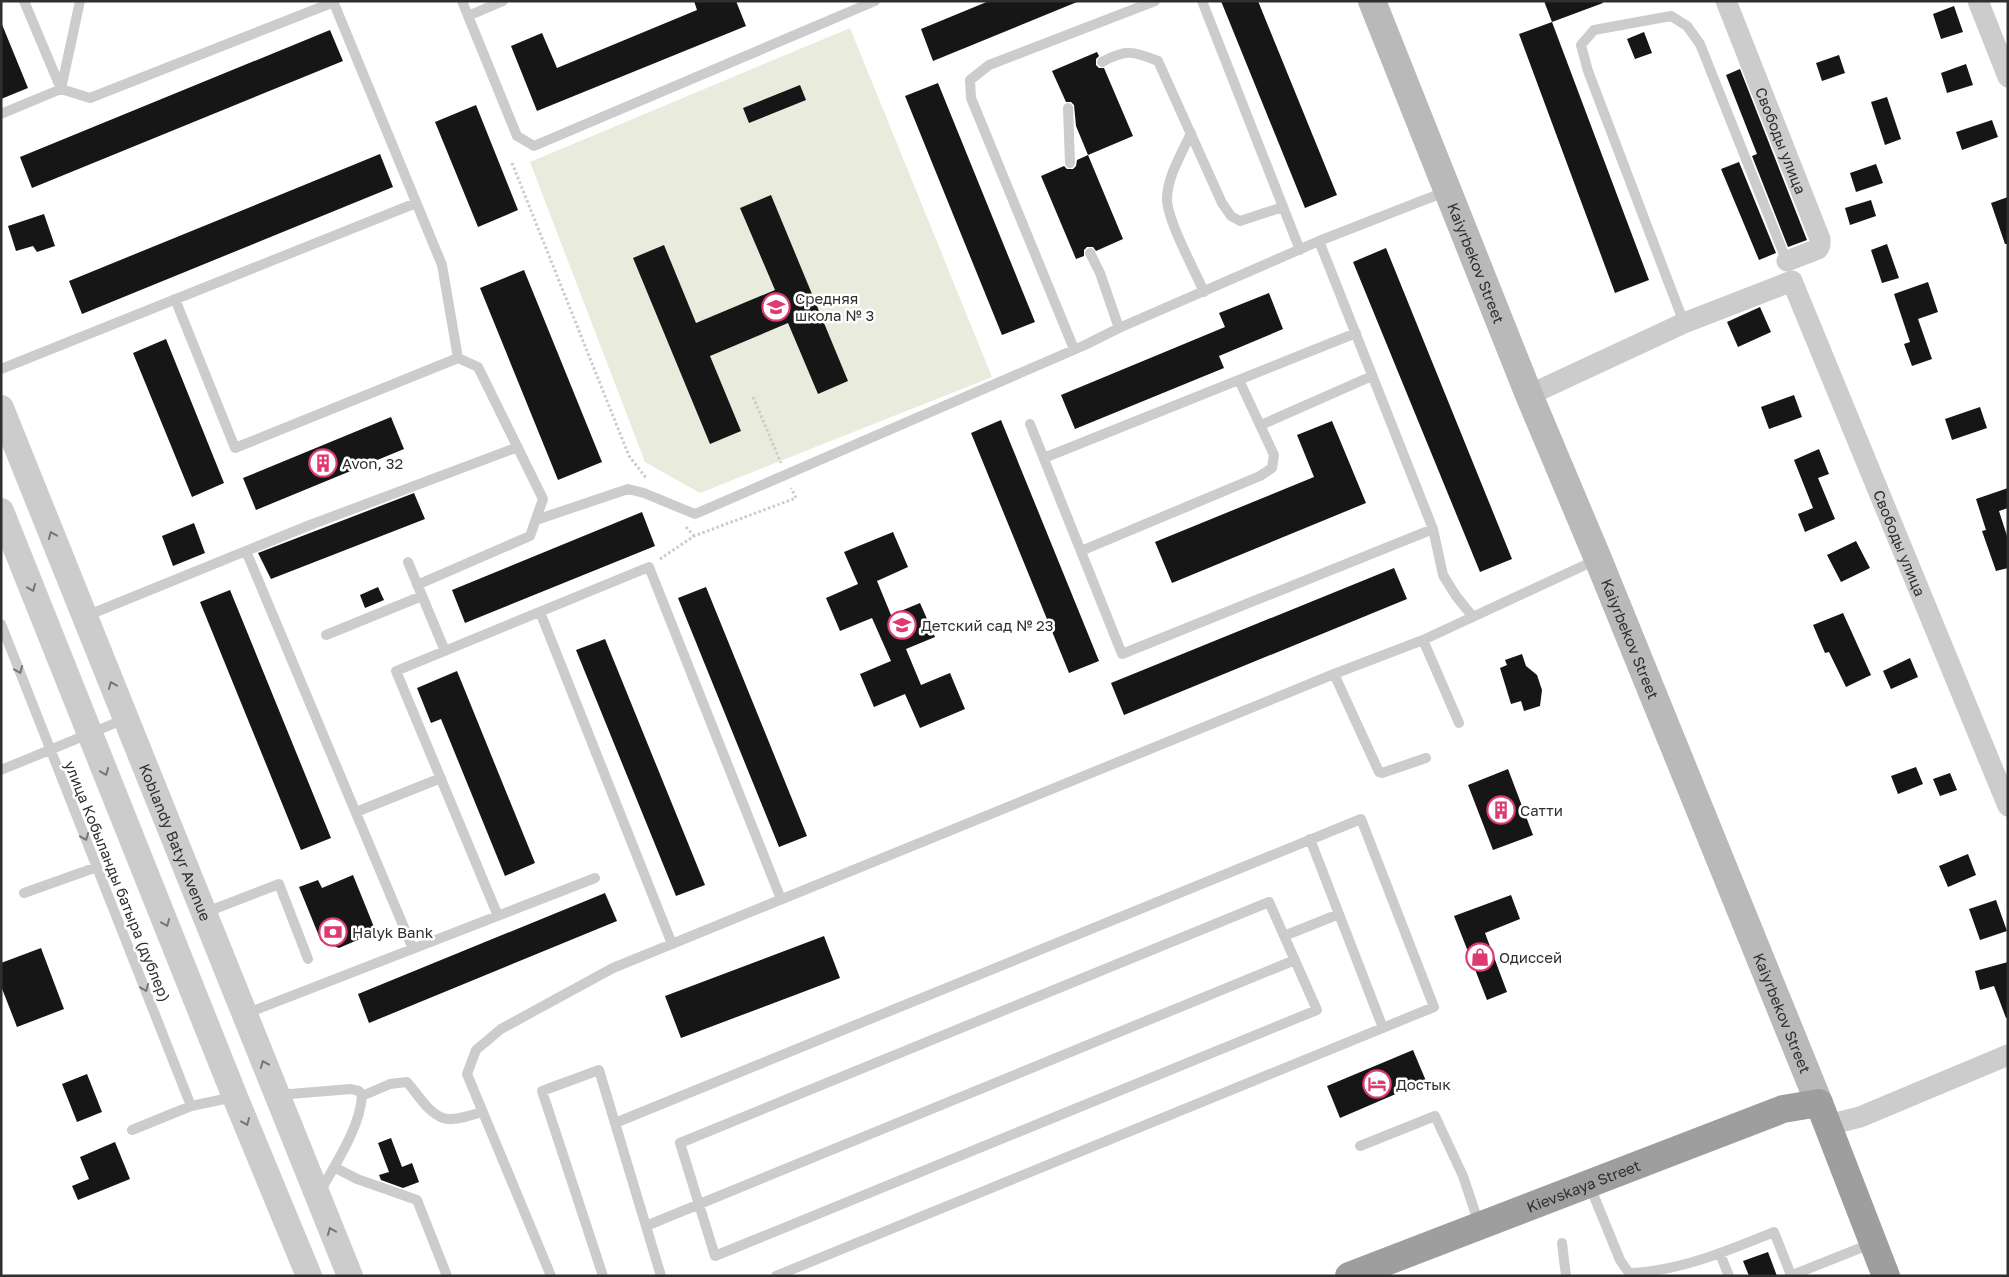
<svg xmlns="http://www.w3.org/2000/svg" width="2009" height="1277" viewBox="0 0 2009 1277" font-family="'Golos Text',sans-serif">
<rect width="100%" height="100%" fill="#fff"/>
<!-- green -->
<path fill="#e9ebdd" d="M850 28 992 377 700 493 645 462 530 162Z"/>
<!-- building -->
<path fill="#161616" d="M694 1H736L746 26 537 111 511 46 542 33 557 68 697 10Z
M989 1H1077V2L933 61 921 29Z
M1221 1H1258L1337 195 1305 208Z
M1544 1H1602L1603 3 1552 22Z
M1954 6 1963 32 1941 39 1933 14Z
M1 22 28 88 1 99Z
M1552 22 1649 280 1615 293 1519 34Z
M330 30 343 61 32 188 20 157Z
M1644 32 1652 53 1635 59 1627 39Z
M1097 52 1099 56 1096 59V65L1099 68H1104L1133 136 1088 155 1076 126 1074 105 1071 102H1066L1052 71Z
M1839 55 1845 73 1822 81 1816 63Z
M1966 64 1973 85 1947 93 1941 73Z
M1740 69 1807 240 1788 247 1752 156 1757 154 1726 75Z
M938 83 1035 322 1002 335 905 96Z
M800 85 806 100 749 123 743 108Z
M1887 97 1901 139 1885 145 1871 102Z
M476 105 518 210 478 227 435 122Z
M1992 120 1998 137 1962 150 1956 132Z
M380 154 393 187 82 314 69 281Z
M1088 155 1123 239 1096 251 1093 247H1087L1084 250V256L1076 259 1041 176 1064 166 1067 169H1073L1076 166 1077 160Z
M1739 162 1776 253 1759 260 1721 169Z
M1876 164 1883 183 1856 192 1850 173Z
M771 195 848 381 818 394 788 323 710 356 741 431 710 444 633 258 664 245 696 323 775 290 740 208Z
M2008 197V244H2005L1991 203Z
M1871 200 1876 216 1850 225 1845 208Z
M44 214 55 246 37 252 33 246 16 251 8 226Z
M1887 244 1899 278 1882 283 1871 250Z
M1386 248 1512 559 1480 572 1353 262Z
M524 270 602 462 558 480 480 288Z
M1928 282 1938 312 1918 319 1932 359 1912 366 1904 344 1910 342 1894 294Z
M1269 293 1283 329 1219 356 1224 368 1075 429 1061 395 1225 327 1219 313Z
M1760 307 1771 332 1738 347 1727 322Z
M166 339 224 483 192 497 133 353Z
M1794 395 1802 417 1769 429 1761 407Z
M1980 407 1987 428 1952 440 1945 419Z
M391 417 404 449 256 510 243 478Z
M1001 420 1099 661 1069 673 971 433Z
M1332 421 1366 503 1172 583 1155 542 1314 477 1297 435Z
M1819 449 1829 474 1818 478 1835 519 1805 532 1798 514 1813 508 1794 460Z
M2008 488V508L1999 511 2008 539V568L1996 571 1982 531 1986 530 1976 499Z
M414 493 425 519 271 579 258 553Z
M642 512 655 546 465 623 452 590Z
M194 523 205 553 173 566 162 536Z
M893 532 908 567 877 581 891 615 920 603 935 637 906 649 921 685 950 673 965 709 920 728 905 694 874 707 860 674 891 661 872 618 840 631 826 598 858 584 844 552Z
M1856 541 1870 568 1841 582 1827 555Z
M1394 568 1407 599 1124 715 1111 683Z
M378 587 384 600 365 608 360 595Z
M706 587 807 836 779 847 678 598Z
M230 590 331 838 301 850 200 602Z
M1843 613 1871 675 1846 687 1829 652 1825 653 1813 625Z
M605 639 705 885 676 896 576 650Z
M1522 654 1526 666 1537 675 1542 690 1540 706 1524 711 1521 701 1511 704 1500 668 1507 665 1505 660Z
M1910 658 1918 677 1891 689 1883 671Z
M457 671 535 863 505 876 441 719 431 723 417 688Z
M1916 767 1923 784 1898 794 1891 776Z
M1508 769 1533 835 1493 850 1468 785Z
M1950 773 1957 790 1940 796 1933 779Z
M1968 854 1976 875 1948 887 1939 866Z
M353 875 376 932 339 948 321 941 299 887 318 880 322 888Z
M605 893 617 921 369 1023 358 994Z
M1511 895 1520 919 1485 933 1507 992 1487 1000 1454 916Z
M1996 900 2007 931 1980 940 1969 909Z
M824 936 840 978 681 1038 665 996Z
M41 948 64 1009 17 1027 1 986V963Z
M2008 962V1018H2006L1994 986 1980 990 1975 971Z
M1413 1050 1426 1081 1340 1118 1327 1086Z
M87 1074 102 1112 77 1122 62 1084Z
M391 1138 402 1167 412 1163 419 1182 403 1188 381 1180 379 1175 389 1172 378 1143Z
M115 1142 130 1179 78 1200 72 1186 89 1179 80 1157Z
M1768 1252 1777 1276H1749L1743 1261Z"/>
<g fill="none" stroke-linecap="round" stroke-linejoin="round">
<!-- path -->
<path stroke="#ccc" stroke-width="3" stroke-dasharray="2.5 2.5" stroke-linecap="butt" d="M512 163 629 456 647 479
M753 397 781 463
M686 527 694 536
M660 559 694 536 796 498 791 488"/>
<!-- service -->
<path stroke="#ccc" stroke-width="10" d="M24 1 61 89 80 1
M333 1 442 265 458 358 478 367 543 499 530 536 417 585
M462 1 517 136 534 146 875 1
M1202 1 1300 250
M468 16 503 1
M1102 62C1126 49 1133 51 1158 61L1222 203 1231 216 1240 221 1283 207
M1068 108 1070 163
M1 114 61 89 90 98 334 2
M1191 133C1182 153 1167 177 1167 199 1167 220 1195 271 1204 292
M1319 241 1433 529 1443 575 1456 596 1473 617
M1090 253 1100 273 1119 328
M175 299 235 448 458 358
M1684 323 1588 71 1581 45 1594 30 1671 16 1687 26 1700 44 1787 262
M1074 349 971 98 970 80 989 65 1155 1
M1 369 416 203
M1030 424 1122 654 1433 529
M1261 425 1372 376
M1044 458 1356 333
M536 520 628 489 644 493 695 514 1085 345 1119 328 1319 241 1447 191
M246 551 413 949
M1081 551 1260 476 1272 468 1274 455 1239 380
M408 562 445 651
M540 612 672 944
M86 616 310 525 518 447
M1 624 191 1106 234 1097
M326 635 422 596
M1423 640 1459 723
M1334 674 1379 772 1382 773 1426 758
M1 770 125 719
M356 812 441 778
M1310 839 1383 1028
M24 893 97 867
M1269 902 1317 1010 715 1256 680 1143Z
M204 913 279 884 308 959
M498 916 396 671 649 567 781 899
M1284 936 1339 914
M245 1014 595 878
M278 1095 351 1089 359 1091 362 1096 390 1084 407 1082C417 1093 428 1113 443 1118 454 1122 471 1115 482 1112
M615 1123 1361 819 1434 1007 776 1276
M132 1130 191 1106
M1360 1146 1435 1116 1463 1176 1479 1224
M334 1167 357 1179 417 1200 447 1276
M1589 1184 1620 1260 1629 1273C1677 1272 1730 1250 1774 1232L1791 1275
M320 1192C335 1164 360 1128 362 1096
M646 1226 1295 960
M1562 1243 1566 1276
M1720 1254 1729 1276
M551 1276 467 1074 476 1050 501 1029 613 968 1334 674 1423 640 1598 559
M603 1276 542 1091 599 1070 661 1276
M1790 1276 1873 1243"/>
<!-- minor -->
<g stroke="#ccc" stroke-width="21">
<path id="s1" d="M1726 1 1820 239V245L1818 249 1787 261"/>
<path d="M1978 1 2008 77"/>
<path id="s2" d="M1529 395 1684 323 1792 281 2008 806"/>
<path d="M1828 1125 1860 1117 2008 1055"/>
</g>
<!-- tertiary -->
<g stroke="#ccc" stroke-width="26">
<path id="s3" d="M1 408 350 1276"/>
<path d="M1 511 235 1097 309 1276"/>
</g>
<!-- secondary -->
<path stroke="#b9b9b9" stroke-width="28" id="s4" d="M1372 1 1529 395 1598 559 1819 1103"/>
<!-- trunk -->
<path stroke="#9e9e9e" stroke-width="28" id="s5" d="M1349 1276 1783 1109 1819 1103 1886 1276"/>
</g>
<!-- one-way arrows -->
<defs><path id="oneway-chevron" d="M-2-3.5L2.5 0L-2 3.5" fill="none" stroke-width="1.6" stroke-linecap="round" stroke-linejoin="round" transform="scale(1.25)"/></defs>
<g stroke="#767676">
<use href="#oneway-chevron" transform="translate(52 535) rotate(-112)"/>
<use href="#oneway-chevron" transform="translate(32 588) rotate(68)"/>
<use href="#oneway-chevron" transform="translate(19 670) rotate(68)"/>
<use href="#oneway-chevron" transform="translate(112 685) rotate(-112)"/>
<use href="#oneway-chevron" transform="translate(105 772) rotate(68)"/>
<use href="#oneway-chevron" transform="translate(85 837) rotate(68)"/>
<use href="#oneway-chevron" transform="translate(166 923) rotate(68)"/>
<use href="#oneway-chevron" transform="translate(145 988) rotate(68)"/>
<use href="#oneway-chevron" transform="translate(264 1064) rotate(-112)"/>
<use href="#oneway-chevron" transform="translate(246 1122) rotate(68)"/>
<use href="#oneway-chevron" transform="translate(331 1231) rotate(-112)"/>
</g>
<!-- icons -->
<defs>
<g id="school-ring" transform="scale(1.4375)"><circle r="9.5" fill="#fff" stroke="#dd3973" stroke-width="1.5"/><path d="M0-5L7-2L0 1L-7-2ZM-4 1L0 2.5L4 1V4Q0 6-4 4Z" fill="#dd3973"/></g>
<g id="building-ring" transform="scale(1.4375)"><circle r="9.5" fill="#fff" stroke="#dd3973" stroke-width="1.5"/><path d="M-4-6H4V6H1V3H-1V6H-4ZM-2.5-4.3h1.7v1.8h-1.7ZM.8-4.3h1.7v1.8H.8ZM-2.5-1h1.7V.8h-1.7ZM.8-1h1.7V.8H.8Z" fill="#dd3973"/></g>
<g id="bank-ring" transform="scale(1.4375)"><circle r="9.5" fill="#fff" stroke="#dd3973" stroke-width="1.5"/><path d="M-6-4H6V4H-6ZM0-2.3a2.3 2.3 0 1 0 0 4.6a2.3 2.3 0 1 0 0-4.6Z" fill="#dd3973"/></g>
<g id="shop-ring" transform="scale(1.4375)"><circle r="9.5" fill="#fff" stroke="#dd3973" stroke-width="1.5"/><path d="M-5-2.5h2.3a2.7 3.5 0 0 1 5.4 0H5L5.5 6h-11ZM-1.5-2.5h3a1.5 2.3 0 0 0-3 0Z" fill="#dd3973"/></g>
<g id="hotel-ring" transform="scale(1.4375)"><circle r="9.5" fill="#fff" stroke="#dd3973" stroke-width="1.5"/><path d="M-6-4.5h1.5V1H6V5H4.5V3h-9V5H-6ZM-4 0a1.8 1.8 0 1 1 3.6 0ZM.5 0V-2.5h3Q6-2.5 6 0Z" fill="#dd3973"/></g>
</defs>
<g fill-rule="evenodd">
<use href="#school-ring" x="776" y="307"/>
<use href="#building-ring" x="323" y="463"/>
<use href="#school-ring" x="902" y="625"/>
<use href="#building-ring" x="1501" y="810"/>
<use href="#bank-ring" x="333" y="932"/>
<use href="#shop-ring" x="1480" y="957"/>
<use href="#hotel-ring" x="1377" y="1084"/>
</g>
<g text-anchor="middle" dominant-baseline="central" stroke-width="5" stroke-linejoin="round" paint-order="stroke">
<!-- street labels -->
<g font-size="15" fill="#2f2f2f" stroke="#fff">
<text stroke="none"><textPath href="#s1" startOffset="150">Свободы улица</textPath></text>
<text stroke="none"><textPath href="#s4" startOffset="282">Kaiyrbekov Street</textPath></text>
<text stroke="none"><textPath href="#s2" startOffset="570">Свободы улица</textPath></text>
<text stroke="none"><textPath href="#s4" startOffset="688">Kaiyrbekov Street</textPath></text>
<text stroke="none"><textPath href="#s3" startOffset="468">Koblandy Batyr Avenue</textPath></text>
<text transform="translate(118 881) rotate(68)">улица Кобыланды батыра (дублер)</text>
<text stroke="none"><textPath href="#s4" startOffset="1092">Kaiyrbekov Street</textPath></text>
<text stroke="none"><textPath href="#s5" startOffset="251">Kievskaya Street</textPath></text>
</g>
<!-- poi labels -->
<g font-size="15" fill="#2f2f2f" stroke="#fff" text-anchor="start">
<text x="795" y="298">Средняя<tspan x="795" dy="17">школа № 3</tspan></text>
<text x="342" y="463">Avon, 32</text>
<text x="921" y="625">Детский сад № 23</text>
<text x="1520" y="810">Сатти</text>
<text x="352" y="932">Halyk Bank</text>
<text x="1499" y="957">Одиссей</text>
<text x="1396" y="1084">Достык</text>
</g>
</g>
<!-- border -->
<rect width="2009" height="1277" fill="none" stroke="#2f2f2f" stroke-width="5"/>
</svg>
